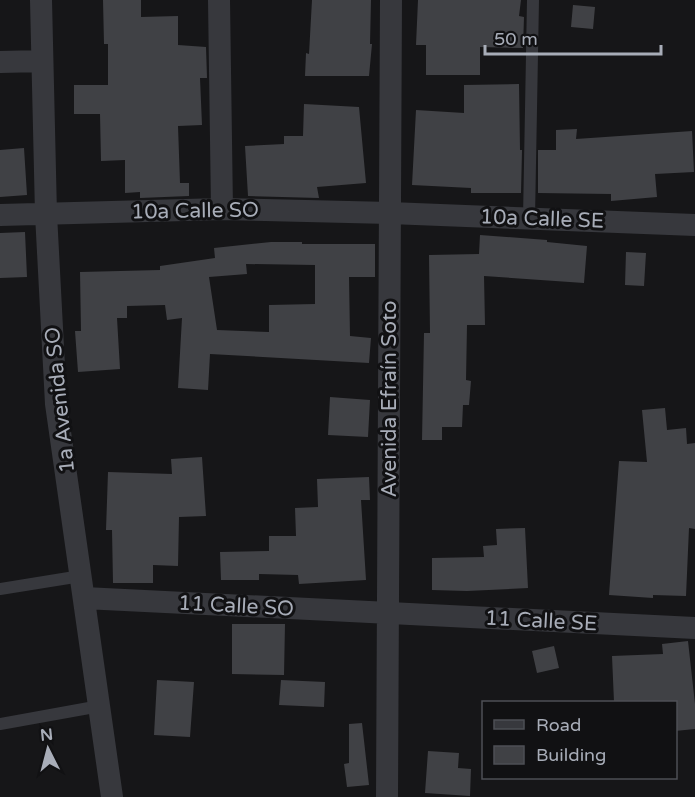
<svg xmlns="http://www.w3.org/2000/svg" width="695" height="797" viewBox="0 0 695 797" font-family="'Varela Round',sans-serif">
<rect width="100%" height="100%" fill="#161618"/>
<!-- building -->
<path fill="#404145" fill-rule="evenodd" d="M103 0H141V17L178 16V45L206 47 207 78H200L202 125 178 126 180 183H189V196L140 198V192L125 193V160L101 161 100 114H74V85H108V44H104Z
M312 0H371L370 44H372L369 76H305L306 53 309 54Z
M418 0H521L519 16 524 17 523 48 480 47V75H426V45H416Z
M573 5 595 7 593 29 571 27Z
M519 84 520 150H522L521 193H471V188L412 185 416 110 464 113V85Z
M304 104 359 107 366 183 317 187 319 198 248 196 245 146 284 144V136H303Z
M577 129 576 139 692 131 694 172 655 174 657 197 611 201V194L538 193V150H556V130Z
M24 148 27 195 0 197V150Z
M25 232 27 277 0 278V233Z
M480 235 547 240V242L587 246 584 283 484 276 485 325H467L466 380 471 381 469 405H463L462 427H442V440H422L424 333H430L429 255 479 254Z
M271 242H302V244H375V277H349L350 336 371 338 369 363 210 354 208 390 178 388 182 318 167 320 165 305 127 306V318H117L120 369 78 372 75 331H81L80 272 160 270V266L215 258 214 248ZM246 264 315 265V304L269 305V332L217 330 209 277 247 274Z
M626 252 646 253 644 286 625 285Z
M330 397 370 400 368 437 328 435Z
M665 408 667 430 686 428 687 444 695 443V529L689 528 686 596 653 595V598L609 595 619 461 647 462 642 410Z
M202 457 206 516 179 517 178 566 153 565V583H113L112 530H106L108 472 172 474 171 459Z
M369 477 370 500H361L366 580 299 584 298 575 259 574V580H221L220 552 269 551V536H296L295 508 318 507 317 479Z
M525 528 528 588 467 591 432 590V558L484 557 483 546 497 545 496 529Z
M232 624H285L284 675 232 674Z
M688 641 695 704V729L675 731V702H614L612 656 663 654 662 644Z
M554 646 559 668 537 673 532 651Z
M157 680 194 682 190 737 154 735Z
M281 680 325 682 324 707 279 705Z
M362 723 369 785 347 787 344 764 349 763V724Z
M428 751 459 753 458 768 471 769 470 796 425 793Z"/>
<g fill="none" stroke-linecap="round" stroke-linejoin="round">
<!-- service -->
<path stroke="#37383d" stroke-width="12" d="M529 218 533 0
M0 589 81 576
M0 724 100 706"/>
<!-- minor -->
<path stroke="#37383d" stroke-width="22" d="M41 0 46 214 56 404 112 797
M219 0 222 209
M0 62 42 61
M0 215 222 209 390 213 695 225
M84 598 695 628
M387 797 391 0"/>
</g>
<g text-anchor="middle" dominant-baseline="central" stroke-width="6" stroke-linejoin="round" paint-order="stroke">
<!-- street labels -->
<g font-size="21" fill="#a8adb8" stroke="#111113">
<text transform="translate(195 211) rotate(-1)">10a Calle SO</text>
<text transform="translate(542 219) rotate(2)">10a Calle SE</text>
<text transform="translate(389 399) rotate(-90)">Avenida Efraín Soto</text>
<text transform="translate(60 400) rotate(-96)">1a Avenida SO</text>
<text transform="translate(236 606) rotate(3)">11 Calle SO</text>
<text transform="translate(541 621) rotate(3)">11 Calle SE</text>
</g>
</g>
<!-- legend -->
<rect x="482" y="701" width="195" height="78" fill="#111113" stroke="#4d4f55" stroke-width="1.5"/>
<rect x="494" y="720" width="30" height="9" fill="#37383d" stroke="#4d4f55" stroke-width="1.5"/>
<text x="536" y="731" font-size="18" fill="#a8adb8">Road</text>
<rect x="494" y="746" width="30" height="18" fill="#404145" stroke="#4d4f55" stroke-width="1.5"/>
<text x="536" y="761" font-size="18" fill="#a8adb8">Building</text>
<!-- north arrow -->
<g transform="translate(48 749) rotate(354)" stroke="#111113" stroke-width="4.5" paint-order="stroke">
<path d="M0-4.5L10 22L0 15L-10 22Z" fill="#a8adb8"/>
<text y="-9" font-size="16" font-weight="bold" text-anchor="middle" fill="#a8adb8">N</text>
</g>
<!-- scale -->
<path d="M485 45v9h176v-9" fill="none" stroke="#a8adb8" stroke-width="3"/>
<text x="494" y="45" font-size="18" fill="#a8adb8" stroke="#111113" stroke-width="4.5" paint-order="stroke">50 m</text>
</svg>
